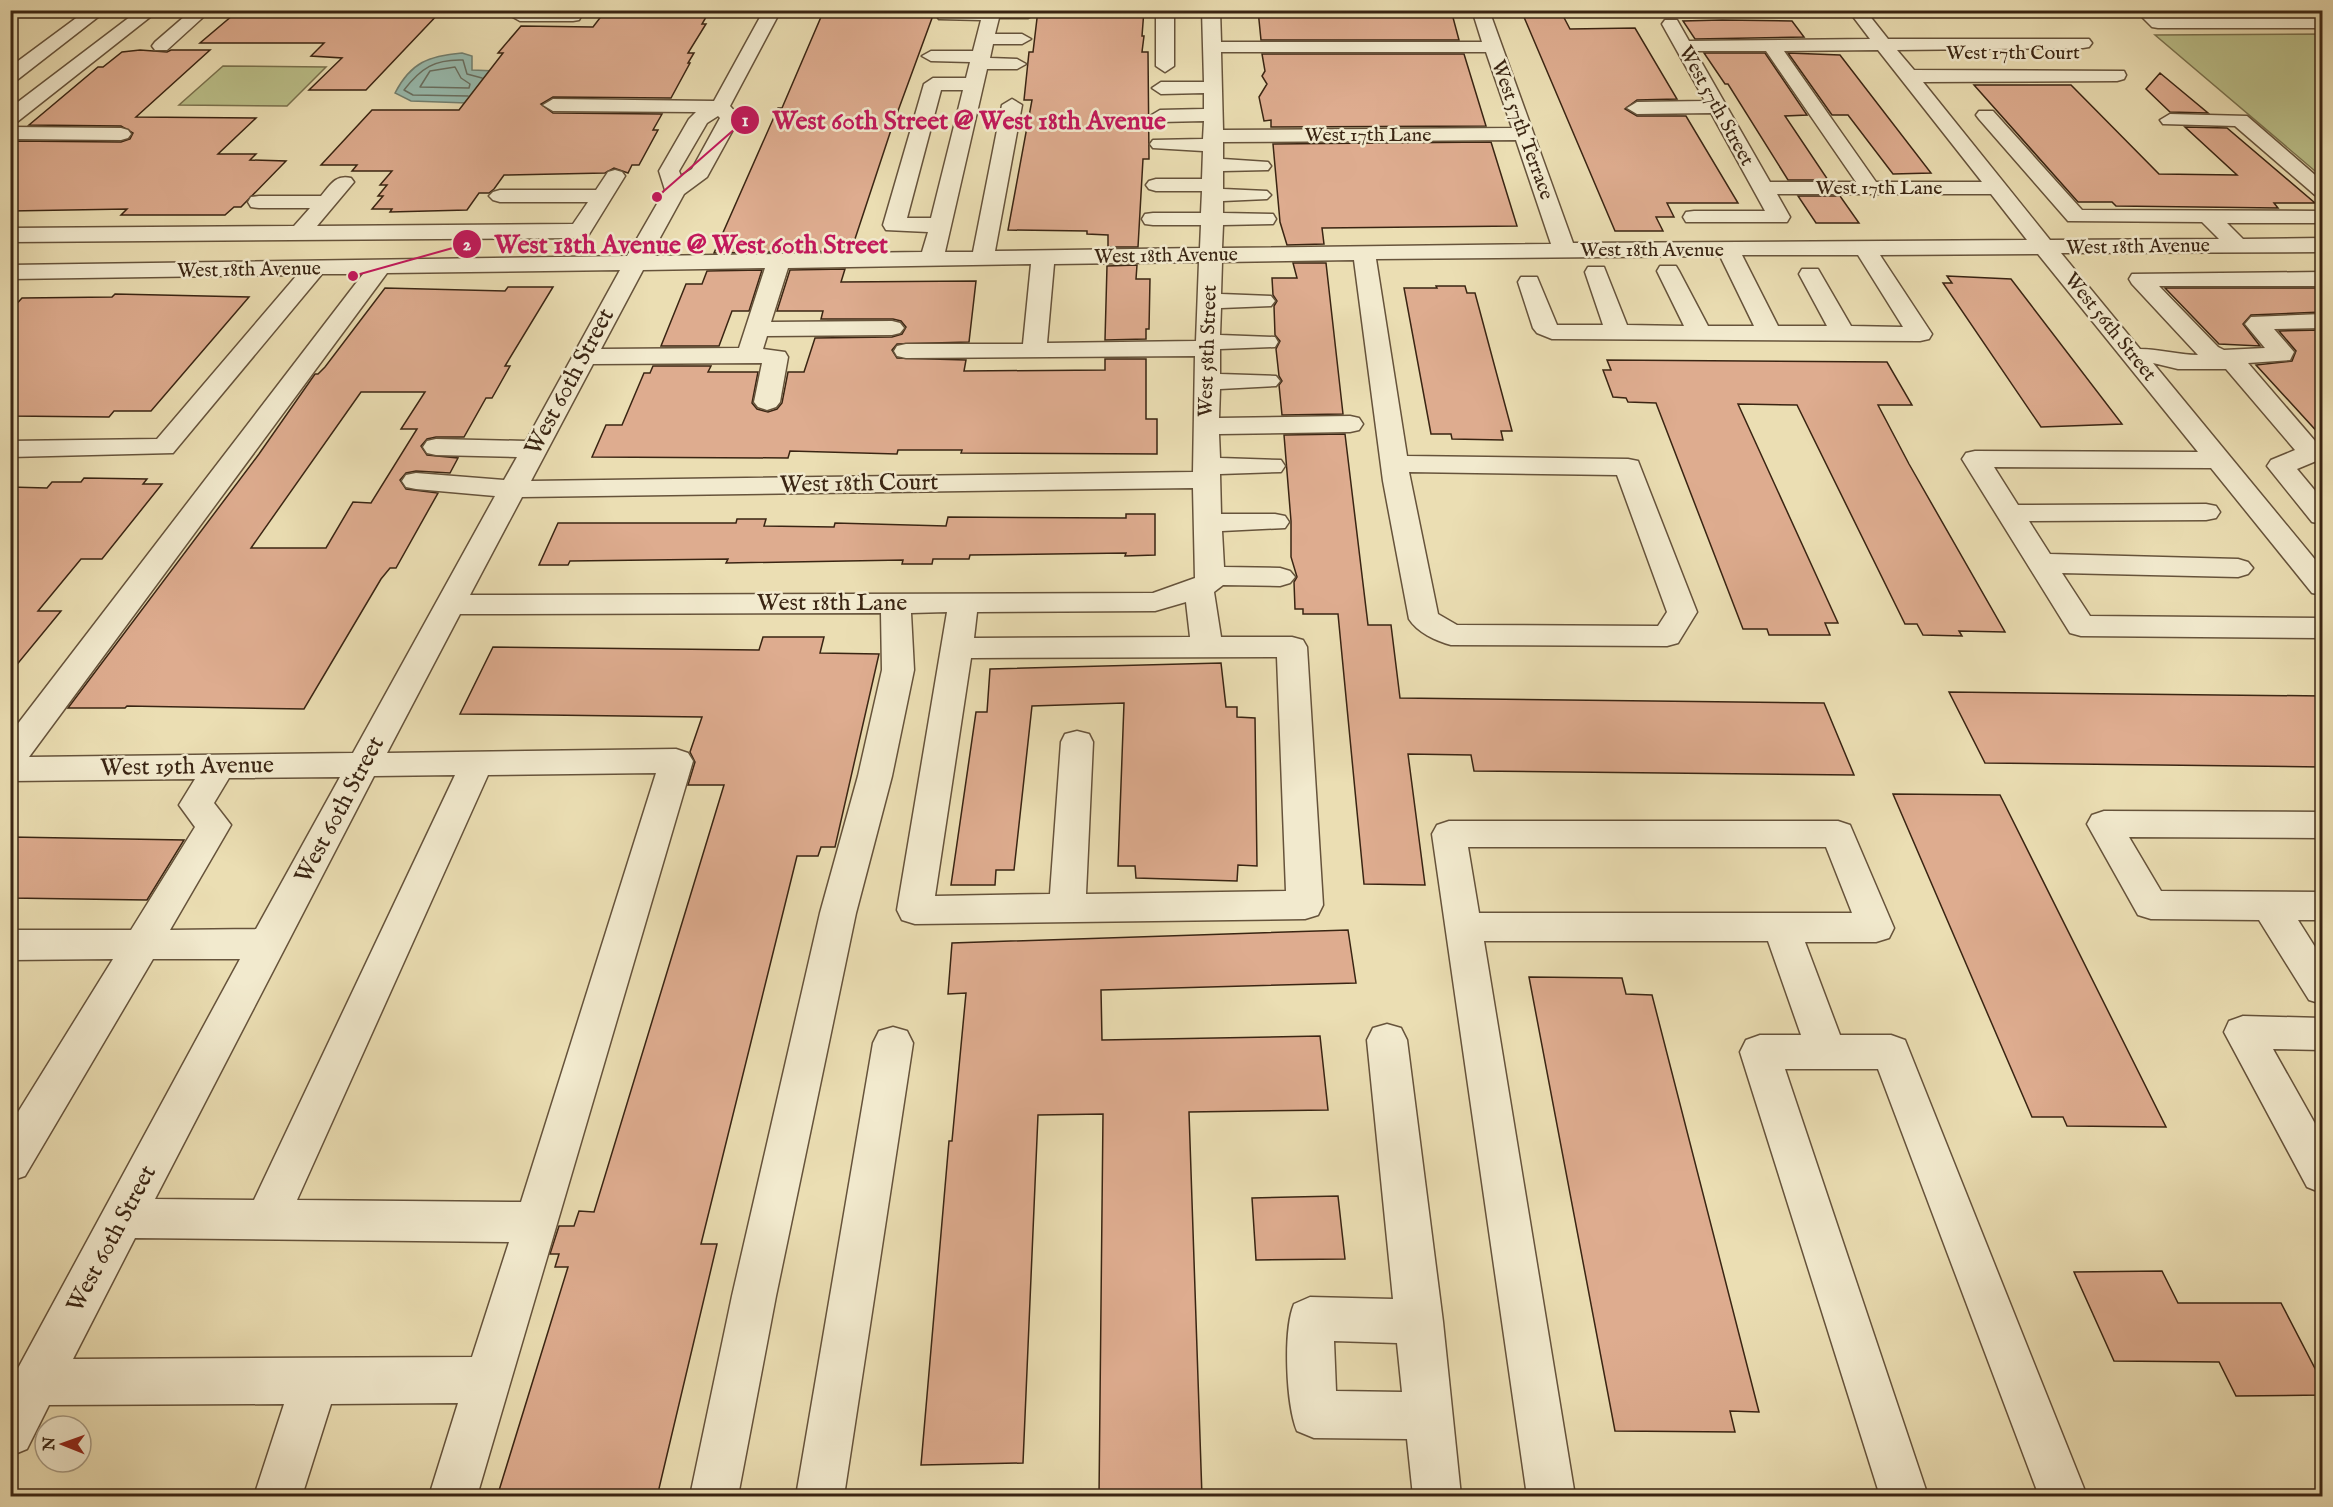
<svg xmlns="http://www.w3.org/2000/svg" width="2333" height="1507" viewBox="0 0 2333 1507" font-family="'IM FELL English',serif">
<rect width="100%" height="100%" fill="#ebdeb3"/>
<filter id="stains"><feTurbulence type="fractalNoise" baseFrequency=".00333" numOctaves="4"/><feColorMatrix values="0 0 0 0 .2 0 0 0 0 .09 0 0 0 0 .02 0 0 0 .5 -.17"/></filter>
<radialGradient id="worn" r=".72"><stop offset=".6" stop-color="#630" stop-opacity="0"/><stop offset="1" stop-color="#630" stop-opacity=".3"/></radialGradient>
<!-- green -->
<path fill="#bbc08a" stroke="#7a724e" stroke-width="1.5" d="M2322 34V177L2155 35Z
M223 66 326 67 287 106 179 105Z"/>
<!-- water -->
<path fill="#98bcb0" stroke="#728071" stroke-width="1.5" d="M462 53 472 56V70L521 72 467 103 411 101 395 93C411 62 429 56 462 53Z"/>
<g fill="none" stroke-linecap="round" stroke-linejoin="round">
<!-- shore -->
<path stroke="#697062" stroke-width="1.5" d="M455 67 461 78 470 84 469 88 420 87 430 71Z
M468 96 413 95 404 90C421 68 435 59 463 60L467 74 482 78"/>
</g>
<!-- building -->
<path fill="#deac8f" stroke="#3a2513" stroke-width="1.5" fill-rule="evenodd" d="M239 10H442L366 90H309L342 58 311 56 324 43H200Z
M606 10 709 12 702 24H706L688 53H694L688 63H690L671 98 553 97 541 104 553 113 662 114 653 130H658L639 165H632L628 173 614 168 605 173 504 175 494 189 489 193H479L467 210 390 212 392 209H372L383 196H378L387 185H380L392 171H352L357 165H321L372 110H459L503 53H498L521 26 593 27Z
M824 10H935L891 130 851 251 714 253 778 108H782Z
M1038 10H1144L1142 36H1144L1142 52H1148L1149 159H1143L1138 247H1108V235L1087 234V231L1008 230 1032 100H1024L1029 52H1033Z
M1258 10H1451L1459 40H1261Z
M1521 10H1560L1570 29 1635 28 1677 99 1637 100 1625 109 1637 116H1686L1738 203H1667L1674 217H1656L1663 231H1615Z
M1722 20 1792 21 1804 37 1695 39 1683 21Z
M140 50 167 52 171 50H210L136 117 256 118 218 154H256L250 160 286 161 241 207H234L225 215H121L127 209 10 211V141L121 142 130 139 133 133 121 126 29 125 98 67H103L122 52Z
M1704 53H1765L1807 115 1785 116 1828 180H1788L1728 84H1725Z
M1788 53 1840 55 1931 173 1893 174 1848 115H1832Z
M1262 54H1464L1486 126 1271 127V120L1264 121 1259 97 1267 84 1262 76 1265 71Z
M2160 73 2208 113 2170 112 2146 89Z
M1974 85H2071L2159 174 2237 175 2185 127 2227 128 2315 203H2274L2278 208 2116 206 2112 202H2078Z
M1491 142 1517 226 1322 228 1324 244 1287 245 1280 222 1273 144Z
M1798 196H1840L1859 223H1816Z
M1293 263H1326L1343 414 1282 415 1279 385 1282 381 1279 376 1276 349 1280 341 1275 335 1274 306 1277 301 1273 295 1272 278H1297Z
M1137 265 1136 279H1150L1149 329H1146V339L1105 340 1107 266Z
M845 269 841 282 976 281 969 342 897 344 892 350 897 358 966 360 964 371 1105 370V359H1146V419H1157V454L961 453 962 450H898L897 454 790 451 788 458 592 457 606 425H622L644 373H650L653 366H711L708 372H758L752 403 757 409 768 412 777 409 782 403 788 372H804L815 338 892 337 902 334 906 327 901 321 893 319H821L823 311H777L790 270Z
M762 270 749 311H732L719 346H661L686 284H702L707 271Z
M1947 276 2011 279 2122 424 2041 427 1943 283H1952Z
M1436 286H1465L1467 293H1475L1512 431H1501L1503 440 1452 439 1451 434H1431L1404 288H1437Z
M508 287H553L505 366H510L492 398H486L464 437H436L427 439 421 446 427 455 458 458 450 473 416 471 406 473 400 480 406 489 438 493 396 568H390L381 579 304 709 127 706 125 708H68L259 454 315 374H318L325 367 385 288 505 291ZM361 392H425L401 429H417L371 503 353 502 326 548H251Z
M2165 288H2322V312L2251 315 2243 324 2260 346 2219 344Z
M115 294 249 297 151 411H114L109 417 10 416V311L22 298 112 297Z
M2322 330V437L2256 365 2292 361 2296 351 2279 331Z
M1607 360 1887 362 1912 405H1878L1909 464 2005 632 1959 631 1962 636 1923 635 1917 624H1905L1797 405 1738 404 1838 623H1825L1830 635H1769L1767 629H1743L1656 403 1628 402 1626 398 1613 397 1603 370H1611Z
M1345 434 1368 625H1391L1400 698 1824 703 1854 775 1474 771 1471 755 1408 754 1425 885 1364 884 1338 614H1303V609H1295L1294 582 1297 577 1291 557V521L1284 435Z
M84 478 147 479 143 484H162L102 559H81L38 611H61L10 673V487L47 488 52 482H81Z
M1126 514H1155V555L1125 556 1126 553 970 555 969 559H933L932 564H902L903 560 726 563 728 559 570 561 568 565H539L558 523H736L737 519H766L764 526 834 527 835 523 946 526 948 517 1126 518Z
M763 637H824L820 653 879 654 835 847H821L818 856H797L701 1244H717L657 1497H497L568 1267H555L559 1254H550L559 1226H574L579 1211 594 1212 724 785H688L695 762 690 752 702 717 460 714 493 647 759 650Z
M1221 663 1226 707H1237V717L1255 718 1257 866 1238 865 1237 881 1136 878 1135 866H1118L1124 703 1032 706 1014 870H996L995 885H951L976 712H987L990 669Z
M1949 692 2322 696V767L1985 763Z
M1893 794 2000 795 2166 1127 2067 1126 2063 1117H2032Z
M10 837 184 840 147 900 10 898Z
M1348 930 1356 983 1101 990 1102 1040 1320 1036 1328 1110 1189 1112 1202 1497H1099L1103 1114 1038 1115 1023 1463 921 1465 949 1141H952L966 993 948 994 952 943Z
M1529 977 1622 978 1626 994 1652 995 1759 1412 1730 1411 1735 1432 1615 1431Z
M1338 1196 1345 1259 1256 1260 1252 1198Z
M2162 1271 2178 1303H2281L2322 1382V1395L2236 1396 2219 1362 2114 1361 2074 1272Z"/>
<g fill="none" stroke-linecap="round" stroke-linejoin="round">
<!-- minor casing -->
<g stroke="#66533b" stroke-width="3">
<path id="minor" d="M87 10H107L17 80 10 81V67Z
M139 10H159L17 122 10 124V108Z
M192 10H211L167 50H155L152 46 155 42Z
M515 10H585L579 20 573 21H520L511 16Z
M764 10H781L730 106 740 117 707 177 684 194 650 256 922 252 928 232 886 230 883 225 924 84 933 78H966L970 62 931 61 922 56 931 51H973L981 20 939 19 936 15 942 10H1035L1037 13 1028 18H999L995 34H1022L1031 39 1022 44H993L990 58 1017 59 1026 64 1017 69H987L945 252H973L1002 105 1012 99 1022 105 995 251 1200 248 1201 225H1153L1145 224 1142 219 1145 214 1153 213H1201L1202 191H1156L1149 189 1146 185 1149 181 1156 179H1202L1203 151 1153 148 1150 144 1153 140 1203 139 1204 121 1160 122 1150 116 1160 110 1204 109V93L1161 94 1152 88 1161 82H1204L1202 10H1220L1221 42H1482L1472 10H1489L1573 243 2027 240 1991 194H1777L1790 217 1787 222H1686L1683 217 1686 212 1694 211H1765L1711 113 1637 114 1627 108 1637 102 1705 101 1662 24 1665 20H1677L1689 41 1870 39 1848 10H1865L1888 39H2089L2092 43 2089 47 2083 48 1897 50 1914 70 2124 71 2126 75 2124 79 2117 81 1923 82 2050 240 2219 239 2202 222 2068 221 1979 119 1976 115 1979 111H1993L2082 210 2322 211V223H2227L2243 239 2322 238V252L2061 253 2140 349C2160 349 2178 355 2198 355L2132 284 2129 279 2132 274 2322 272V286H2159L2218 347 2224 350 2265 348 2245 324 2251 317 2322 314V328L2274 329 2294 352 2290 360 2248 363 2322 449 2321 459 2297 469 2322 499V524L2312 522 2267 466 2271 460 2295 450 2226 369H2178L2153 363 2322 568V595L2312 593 2211 468 1994 467 2018 505 2206 504 2216 506 2220 512 2216 518 2206 520 2029 521 2050 554 2238 559 2248 562 2253 568 2248 574 2238 577 2062 573 2090 616 2322 618V638L2081 636 2070 633 1962 459 1966 453 1975 451 2198 452 2038 254 1880 255 1932 334 1929 339 1920 341 1552 339 1537 333 1533 328 1518 282 1521 277H1537L1557 325H1603L1585 272 1588 267H1604L1627 325 1684 326 1657 271 1660 266H1676L1679 271 1708 326H1754L1720 256 1376 259 1407 456 1628 459 1638 461 1697 612 1678 643 1667 646 1451 645C1436 641 1417 632 1409 619L1383 481 1354 260 1222 262 1221 294 1271 296 1275 301 1271 306 1221 308 1220 335 1275 337 1278 342 1275 347 1220 349V374L1276 376 1280 381 1276 386 1220 389 1219 418 1350 416 1359 418 1363 424 1359 430 1350 432 1219 434 1220 458 1281 460 1285 466 1281 472 1220 474 1221 514H1275L1285 516 1289 522 1285 528 1222 531 1224 567 1280 568 1290 571 1295 577 1290 583 1280 586 1223 585 1214 592 1221 637H1292L1303 640 1307 647 1323 905 1318 915 1305 919 915 924 902 920 897 910 947 612 911 613 914 670 892 776 856 913 776 1296 738 1496H690L732 1296 820 913 858 776 882 670 881 613 460 614 387 753 676 749 688 753 693 761 477 1496H429L458 1403 331 1404 302 1496H254L284 1404 49 1405 27 1449 10 1456V1383L240 959H153L25 1176 10 1181V1125L113 959 10 960V930H131L195 827 179 805 195 779 10 781V734L363 274H322L173 453 10 457V441L157 439 297 275 10 279V265L627 256 665 190 659 171 689 119 696 112 553 111 543 105 553 99 714 101ZM1878 50 1982 182H1876L1784 51ZM1695 51H1766L1856 182H1770ZM1221 52H1486L1512 128 1223 130ZM941 90H963L931 218H907ZM718 116 720 118 692 169 681 176 679 171 707 123ZM1516 140 1551 244 1222 248 1223 225 1273 224 1276 219 1273 214 1223 213V201L1267 199 1271 195 1267 191 1223 189V171L1268 170 1271 166 1268 162 1223 159V142ZM1742 255H1858L1903 327 1851 326 1818 269H1802L1799 274 1827 326H1778ZM1199 262 1196 341 1047 343 1054 264ZM1031 264 1023 344H906L897 346 894 351 897 356 906 358 1195 356 1193 472 531 481 593 364 762 363 754 402 758 407 767 410 776 407 780 402 788 357 785 352 763 349 767 336 892 335 900 333 904 328 900 323 892 321 771 322 788 268ZM765 268 739 348 601 349 643 270ZM620 270 526 441 436 439 427 441 423 447 427 453 436 455 517 457 504 480 416 473 406 475 402 481 406 487 416 489 495 496 353 753 29 757 387 273ZM1409 472 1617 475 1667 612 1658 626 1457 625 1438 614ZM1193 488 1195 578 1153 593 470 595 522 497ZM1186 602 1190 637 974 638 977 612 1155 611ZM1277 657 1286 891 1086 894 1093 742 1089 734 1077 731 1065 734 1061 742 1050 894 935 896 971 658ZM656 773 521 1202 297 1200 488 775ZM455 775 254 1200 155 1199 374 776ZM340 777 256 929 170 930 231 825 214 803 229 778ZM135 1238 509 1242 472 1357 73 1359Z
M1156 10H1174V66L1165 72 1156 66Z
M2135 10H2154L2162 18H2322V28H2158L2152 27Z
M2170 114 2247 116 2322 181V197L2315 195 2235 126 2163 124 2160 120Z
M10 127 121 128 128 130 131 134 128 138 121 140 10 139Z
M615 170 622 172 625 176 588 236 580 238 10 242V228L294 226 310 208H259L251 207 248 202 251 197 259 196H321C330 185 336 174 351 178L354 182 317 226 573 224 588 202H500L493 200 489 196 493 192 500 190H596L608 172Z
M2104 811 2322 812V838L2129 837 2161 891 2322 892V920H2298L2322 958V1004L2309 1000 2259 920 2151 919 2138 915 2087 824 2092 815Z
M1449 821H1838L1850 825 1894 928 1889 938 1876 942H1805L1840 1035H1891L1905 1040 2087 1496H2039L1878 1069H1785L1928 1496H1880L1740 1052 1746 1040 1760 1035H1801L1768 941H1484L1575 1496H1527L1432 834 1437 825ZM1468 847H1826L1852 913H1479Z
M2243 1016 2322 1018V1050L2273 1049 2322 1136V1193L2307 1187 2224 1032 2229 1021Z
M1387 1024 1401 1028 1407 1040 1443 1322 1461 1496H1413L1407 1439 1314 1438 1297 1431C1286 1404 1283 1330 1294 1304L1310 1297 1393 1299 1367 1040 1373 1028ZM1334 1341 1397 1343 1402 1392 1336 1391Z
M893 1027 907 1031 913 1043 844 1496H796L873 1043 879 1031Z"/>
</g>
<!-- minor -->
<use href="#minor" fill="#f2eace" fill-rule="evenodd"/>
</g>
<g text-anchor="middle" dominant-baseline="central" stroke-width="5" stroke-linejoin="round" paint-order="stroke">
<!-- far-street labels -->
<g font-size="20" fill="#3a2513" stroke="#f2eace">
<text x="2013" y="53">West 17th Court</text>
<text transform="translate(1716 106) rotate(61)">West 57th Street</text>
<text transform="translate(1522 130) rotate(70)">West 57th Terrace</text>
<text x="1368" y="135">West 17th Lane</text>
<text x="1879" y="188">West 17th Lane</text>
<text transform="translate(2138 247) rotate(-1)">West 18th Avenue</text>
<text x="1652" y="250">West 18th Avenue</text>
<text transform="translate(1166 256) rotate(-1)">West 18th Avenue</text>
<text transform="translate(249 270) rotate(-1)">West 18th Avenue</text>
<text transform="translate(2110 327) rotate(51)">West 56th Street</text>
<text transform="translate(1208 351) rotate(-88)">West 58th Street</text>
</g>
<!-- street labels -->
<g font-size="24" fill="#3a2513" stroke="#f2eace">
<text transform="translate(570 382) rotate(-62)">West 60th Street</text>
<text transform="translate(859 484) rotate(-1)">West 18th Court</text>
<text x="832" y="603">West 18th Lane</text>
<text transform="translate(187 767) rotate(-1)">West 19th Avenue</text>
<text transform="translate(340 810) rotate(-62)">West 60th Street</text>
<text transform="translate(112 1239) rotate(-62)">West 60th Street</text>
</g>
</g>
<!-- callouts -->
<path fill="none" stroke="#c2185b" stroke-width="2" d="M657 197L745 120M353 276L467 244"/>
<g fill="#c2185b" stroke="#f2eace" stroke-width="2">
<circle cx="657" cy="197" r="6"/>
<circle cx="353" cy="276" r="6"/>
<circle cx="745" cy="120" r="15"/>
<circle cx="467" cy="244" r="15"/>
</g>
<g font-size="18" text-anchor="middle" font-weight="bold" fill="#fff">
<text x="745" y="126">1</text>
<text x="467" y="250">2</text>
</g>
<g font-size="26" text-anchor="middle" font-weight="bold" fill="#c2185b" stroke="#f2eace" stroke-width="5" stroke-linejoin="round" paint-order="stroke">
<text x="969" y="129">West 60th Street @ West 18th Avenue</text>
<text x="691" y="253">West 18th Avenue @ West 60th Street</text>
</g>
<!-- margin -->
<rect width="2333" height="1507" fill="none" stroke="#ebdeb3" stroke-width="36"/>
<rect x="12" y="12" width="2309" height="1483" fill="none" stroke="#3a2513" stroke-width="3"/>
<rect x="18" y="18" width="2297" height="1471" fill="none" stroke="#3a2513" stroke-width="1.5"/>
<!-- north arrow -->
<g transform="translate(63 1444) rotate(271)"><circle r="28" fill="#f2eace" stroke="#a89b83" stroke-width="1.5"/>
<path d="M0-4.5L10 22L0 15L-10 22Z" fill="#8f2418"/>
<text y="-9" font-size="16" font-weight="bold" text-anchor="middle" fill="#3a2513">N</text>
</g>
<rect width="100%" height="100%" filter="url(#stains)"/>
<rect width="100%" height="100%" fill="url(#worn)"/>
</svg>
